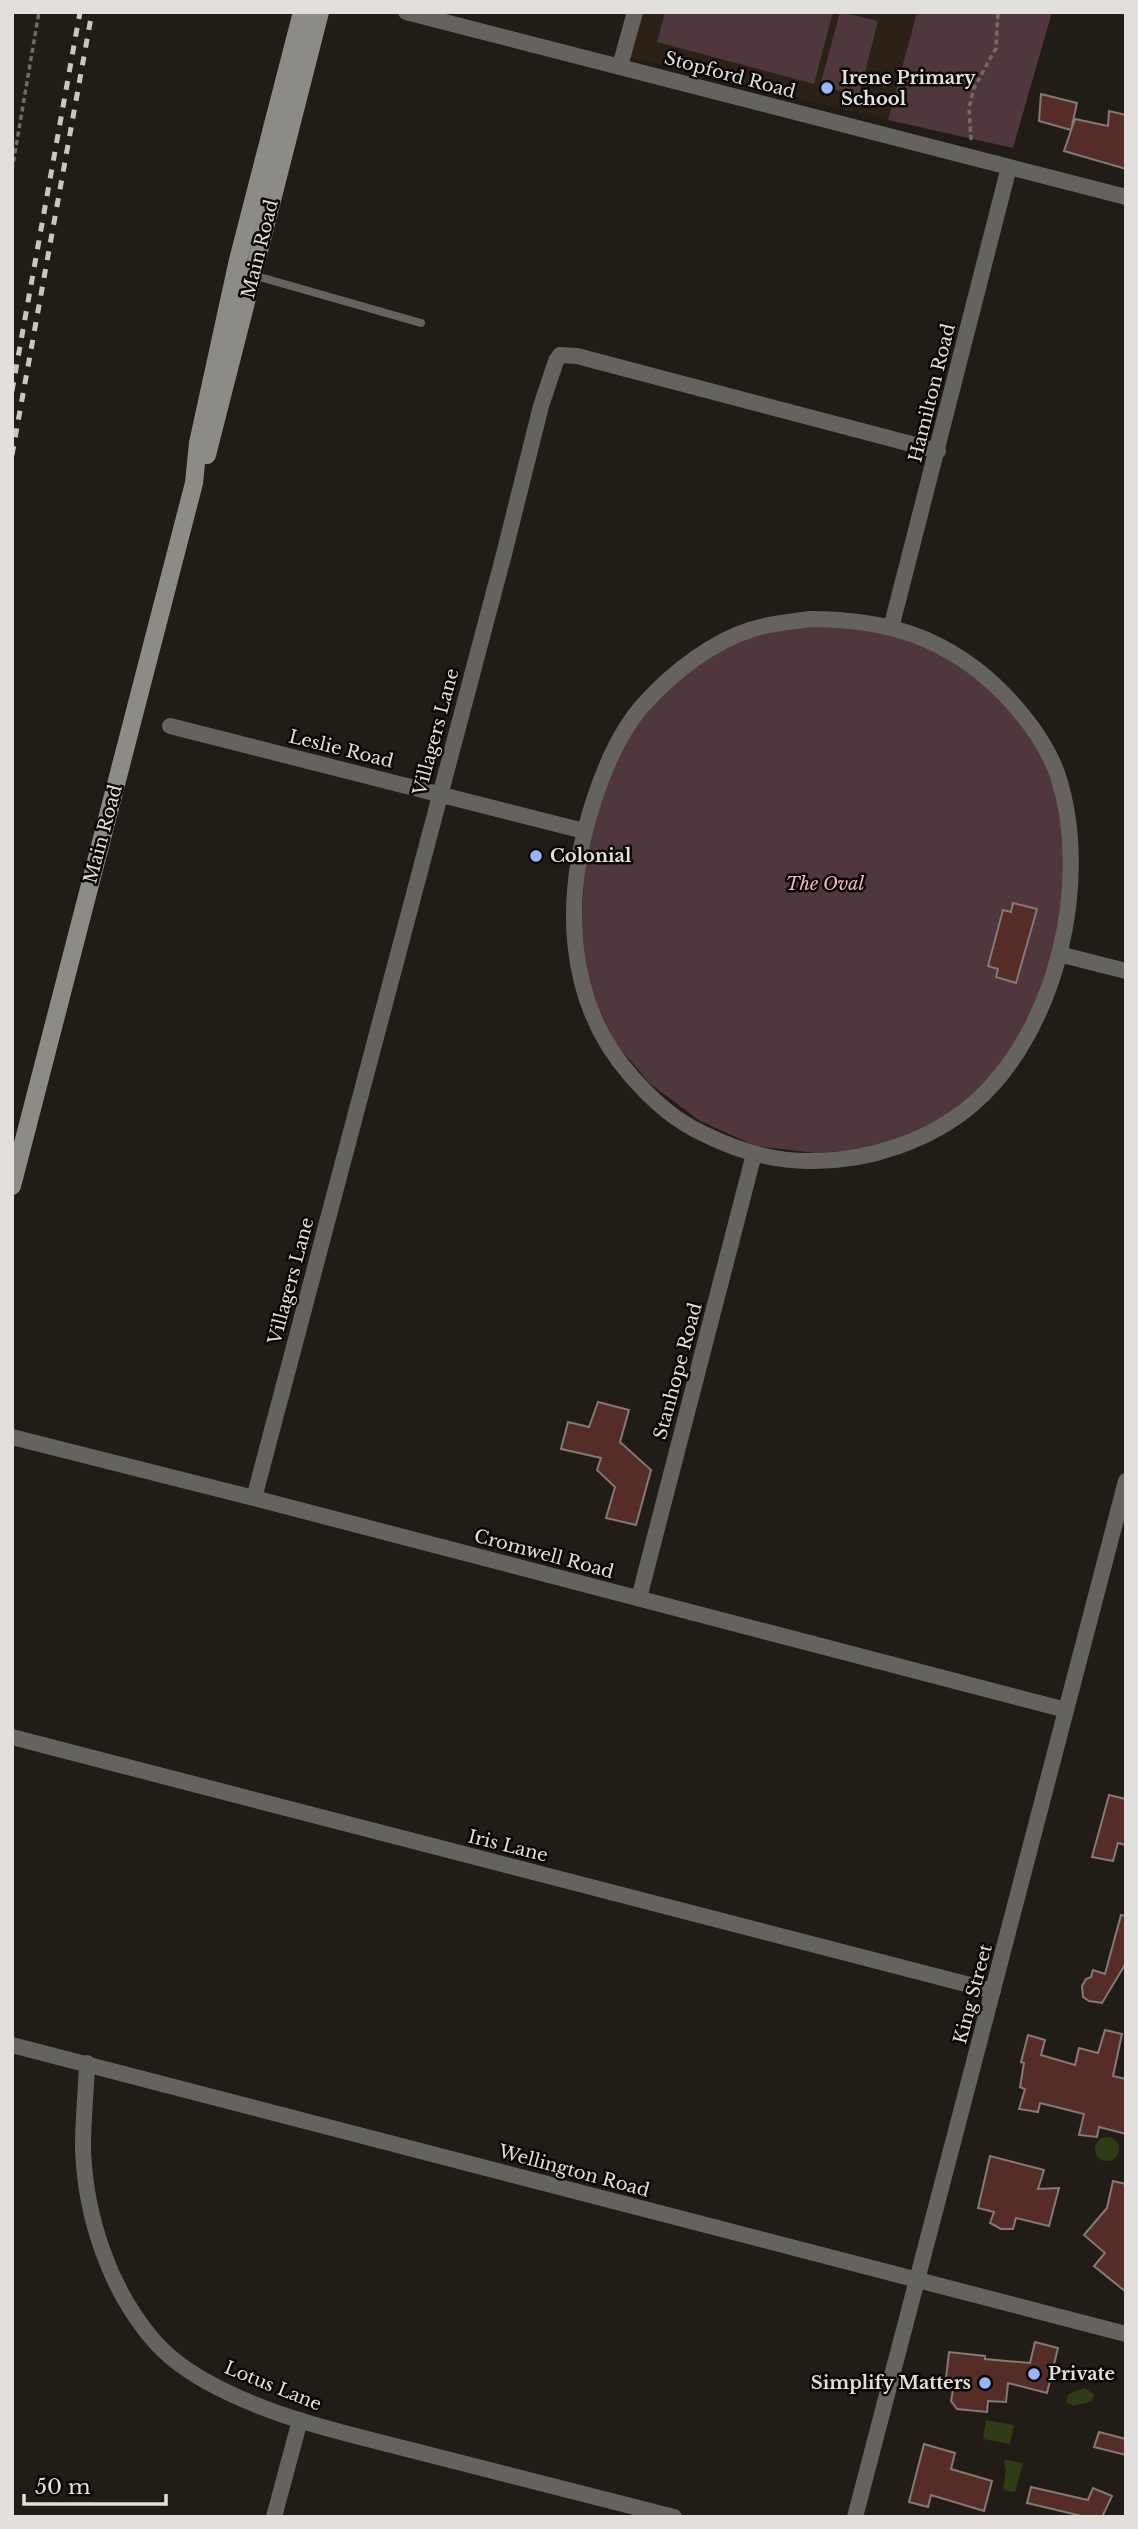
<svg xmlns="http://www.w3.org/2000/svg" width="1138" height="2529" viewBox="0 0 1138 2529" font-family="'Libre Baskerville',serif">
<rect width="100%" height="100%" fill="#221c17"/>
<!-- built -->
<path fill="#2b2117" d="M641 12H917L888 120 629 57Z"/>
<!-- green -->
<path fill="#50363d" d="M665 12H833L814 84 657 42Z
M840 12 878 21 859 96 820 86Z
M917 12H1052L1013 148 888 120Z
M821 619 891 625 992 673 1061 774 1072 855 1045 995 973 1106 935 1125 872 1149 815 1153 756 1146 700 1121 649 1083 615 1042 588 985 581 935 587 825 612 766 646 707 690 668 749 631Z"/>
<!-- water -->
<path fill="#303c15" d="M1095 2149a12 12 0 1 1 24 0a12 12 0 1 1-24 0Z
M1084 2388 1094 2394 1092 2401 1074 2406 1066 2402 1069 2394Z
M986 2420 1014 2425 1010 2444 983 2439Z
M1006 2460 1023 2463 1015 2492 1003 2490 1006 2469 1004 2462Z"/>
<!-- building -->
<path fill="#562d26" stroke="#837977" stroke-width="2" d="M1041 94 1077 103 1071 130 1039 121Z
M1109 111 1126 115V169L1064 151 1075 119 1108 126Z
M1013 903 1037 909 1016 983 996 977 998 969 988 966 1003 910 1011 912Z
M598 1402 629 1410 620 1442 651 1470 636 1525 606 1518 615 1487 597 1470 601 1458 561 1449 568 1422 589 1427Z
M1109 1795 1126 1799V1845L1118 1843 1113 1861 1092 1857Z
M1121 1915 1126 1916V1963L1102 2003 1089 2001 1083 1997 1082 1986 1086 1979 1091 1977 1093 1970 1105 1974Z
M1105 2030 1122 2034 1113 2076 1126 2079V2134L1099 2127 1097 2137 1079 2135 1084 2114 1040 2103 1038 2112 1019 2109 1025 2089 1020 2087 1024 2063 1021 2062 1028 2035 1045 2040 1041 2055 1075 2065 1079 2048 1098 2053Z
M990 2156 1044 2170 1038 2189 1059 2188 1049 2226 1016 2218 1013 2229H1001L990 2223 994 2212 978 2208Z
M1113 2181 1126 2184V2292L1094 2266 1105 2253 1084 2235 1107 2208Z
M1035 2342 1058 2348 1047 2393 1008 2383 1006 2402 988 2401 987 2412 957 2409 951 2401 955 2379 946 2378 949 2352 985 2356V2359L1030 2363Z
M1099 2432 1126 2439V2455L1094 2447Z
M924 2444 955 2453 951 2469 992 2481 984 2511 931 2495 928 2507 909 2502Z
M1031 2487 1088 2500 1093 2488 1112 2496 1102 2517H1086L1027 2503Z"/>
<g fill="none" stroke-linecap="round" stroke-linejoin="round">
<!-- path -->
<path stroke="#716b67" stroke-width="3.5" stroke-dasharray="5 3.5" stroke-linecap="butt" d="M971 140 969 108 974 88 996 48 998 12
M12 170 39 12"/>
<!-- lane -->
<path stroke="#646360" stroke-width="8" d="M253 275 421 323"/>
<!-- street -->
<path stroke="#646360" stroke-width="16" d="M406 12 1126 197
M620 66 635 12
M810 619C888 619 949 638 1004 694 1026 717 1048 746 1058 776 1092 881 1057 1031 973 1104 930 1141 869 1161 813 1161 774 1162 736 1150 702 1133 674 1120 652 1100 632 1077 562 998 563 892 595 797 606 764 621 729 645 703 673 672 713 641 753 629 771 623 791 622 810 619Z
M891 628 1009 167
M170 726 584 831
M1059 954 1126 971
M12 1437 254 1498 1066 1710
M254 1498 504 554 541 406 556 361 560 355 577 356 938 451
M639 1598 754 1154
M12 1737 993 1991
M12 2045 1126 2334
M87 2063C86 2092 83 2120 83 2148 85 2216 110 2292 156 2343 175 2364 205 2382 231 2394 286 2420 348 2434 407 2449 496 2471 585 2494 674 2517
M274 2517 300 2420
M855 2517 1126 1481"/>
<!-- secondary -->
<path stroke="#8d8b85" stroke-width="18" d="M207 455 320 12
M12 1186 194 483 198 443 238 260 302 12"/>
<!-- rail -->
<path stroke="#cbc6c3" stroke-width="5" stroke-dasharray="9 9" stroke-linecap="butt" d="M12 391 80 12
M12 455 92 12"/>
</g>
<!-- markers -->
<g fill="#99b5fd" stroke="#090705" stroke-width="2.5">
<circle cx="827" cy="88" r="7"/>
<circle cx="536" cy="856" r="7"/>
<circle cx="1034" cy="2374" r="7"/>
<circle cx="985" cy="2383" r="7"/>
</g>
<g text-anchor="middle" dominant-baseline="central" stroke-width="5" stroke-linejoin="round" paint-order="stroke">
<!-- street labels -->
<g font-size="18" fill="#e3dfdc" stroke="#090705">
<text transform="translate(730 75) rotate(15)">Stopford Road</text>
<text transform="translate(260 249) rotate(-76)">Main Road</text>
<text transform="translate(932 393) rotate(-76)">Hamilton Road</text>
<text transform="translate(436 732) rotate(-75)">Villagers Lane</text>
<text transform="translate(341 749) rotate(14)">Leslie Road</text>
<text transform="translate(103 834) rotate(-75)">Main Road</text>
<text transform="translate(291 1281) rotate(-75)">Villagers Lane</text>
<text transform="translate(678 1371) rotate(-75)">Stanhope Road</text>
<text transform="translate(544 1554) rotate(15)">Cromwell Road</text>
<text transform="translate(508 1846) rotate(14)">Iris Lane</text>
<text transform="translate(973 1994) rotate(-75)">King Street</text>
<text transform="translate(574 2171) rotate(15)">Wellington Road</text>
<text transform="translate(273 2386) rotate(22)">Lotus Lane</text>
</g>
<!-- poi labels -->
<g font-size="18" font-weight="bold" fill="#e3dfdc" stroke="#090705" text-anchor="start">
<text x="841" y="78">Irene Primary<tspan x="841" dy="21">School</tspan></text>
<text x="550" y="856">Colonial</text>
<text x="1048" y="2374">Private</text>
<text x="971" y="2383" text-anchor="end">Simplify Matters</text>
</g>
<!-- park labels -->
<g font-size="18" font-style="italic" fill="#fdb2c8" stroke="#090705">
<text x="825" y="884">The Oval</text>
</g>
</g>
<!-- border -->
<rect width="1138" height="2529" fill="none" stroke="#e3dfdc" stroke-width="28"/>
<!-- scale -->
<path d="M24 2494v10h142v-10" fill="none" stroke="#e3dfdc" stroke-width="3.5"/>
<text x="35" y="2494" font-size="21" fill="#e3dfdc" stroke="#090705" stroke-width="5" paint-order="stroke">50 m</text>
</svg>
